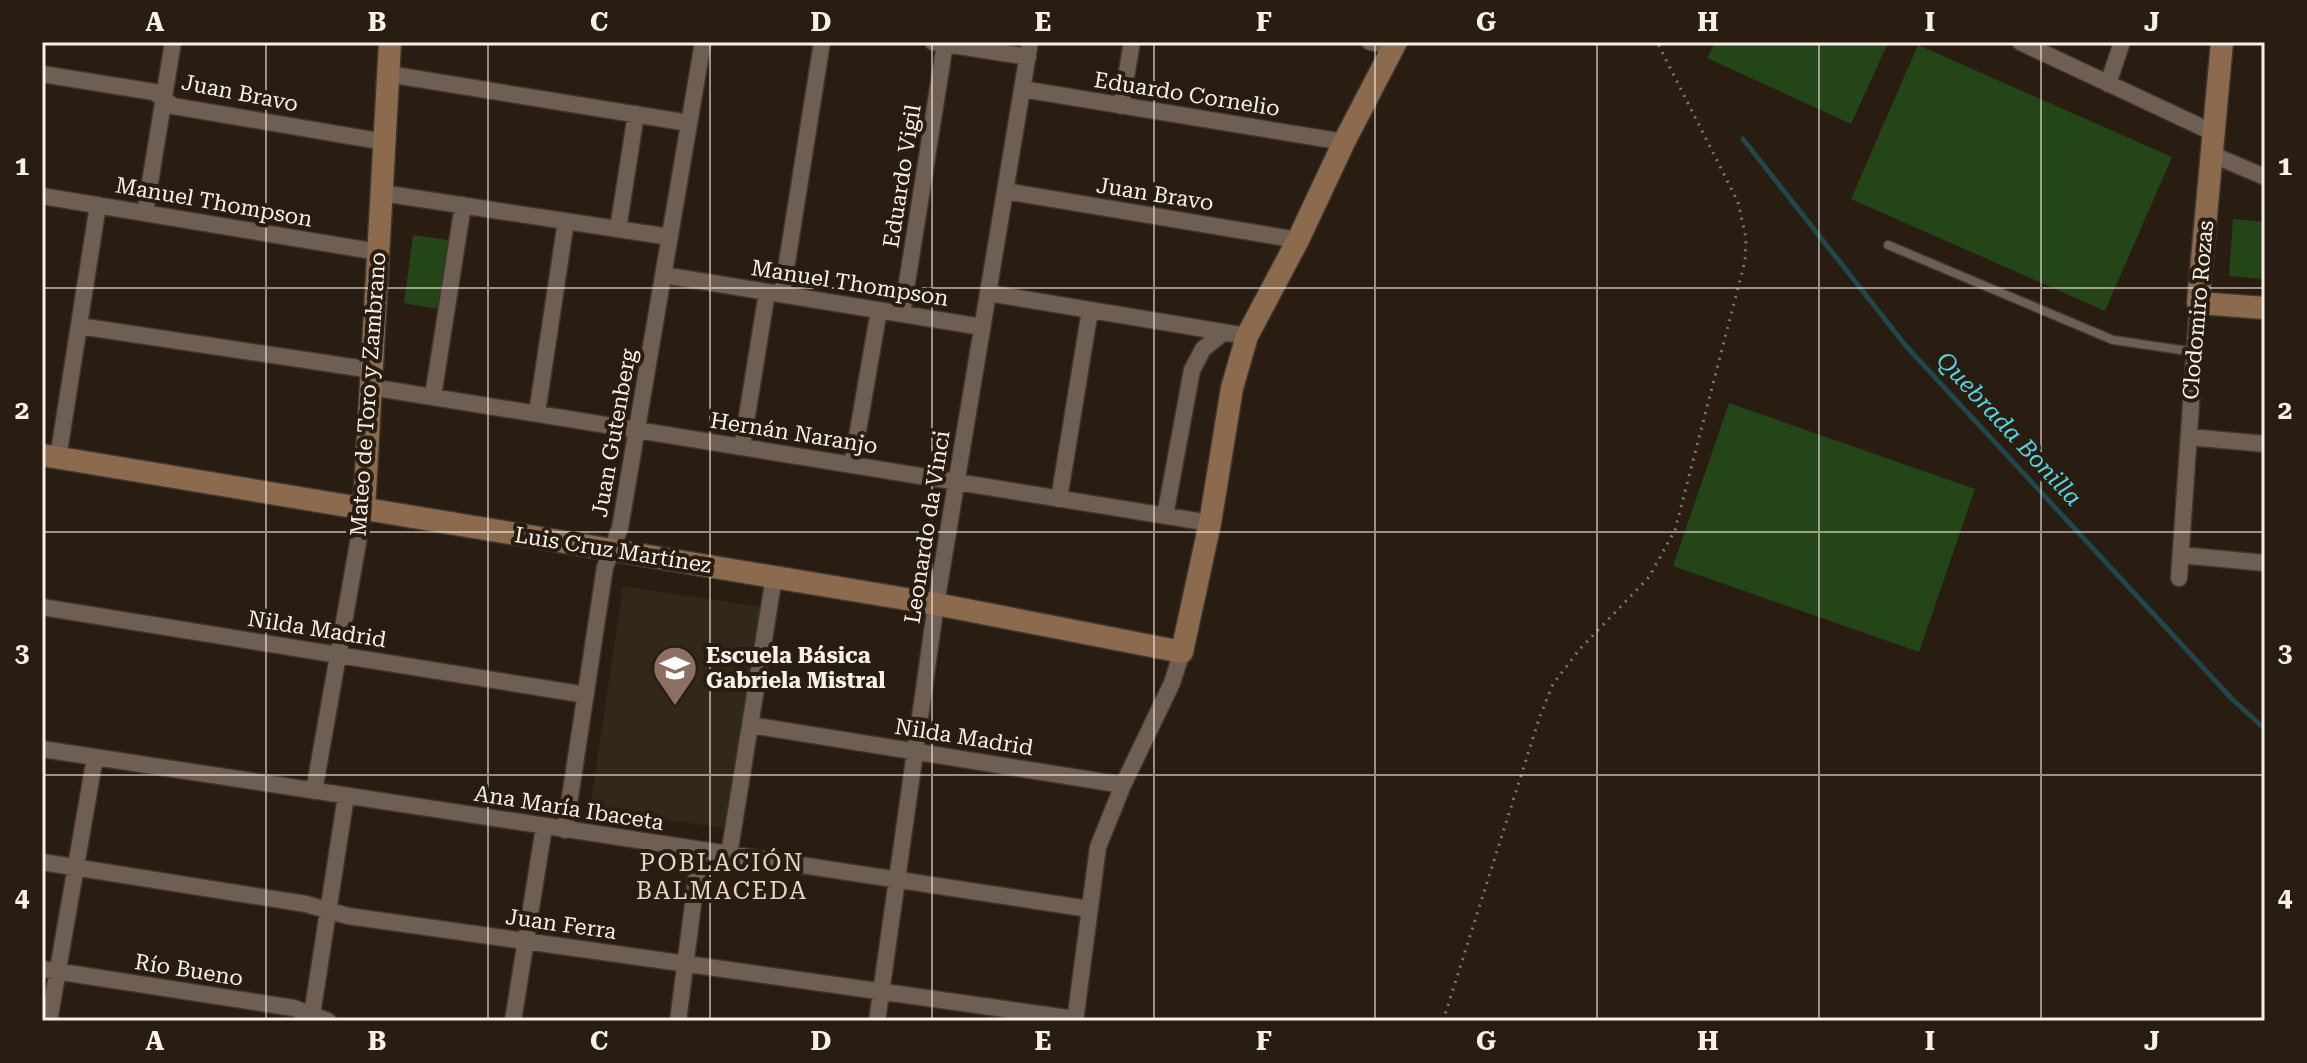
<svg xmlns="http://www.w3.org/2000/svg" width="2307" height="1063" viewBox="0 0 2307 1063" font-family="'Roboto Serif',serif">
<rect width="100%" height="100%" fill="#291c11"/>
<!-- education -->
<path fill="#322819" d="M623 586 761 607 728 829 590 808Z"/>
<!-- green -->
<path fill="#244517" d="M1715 42H1881L1887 45 1851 124 1707 58Z
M1918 45 2172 157 2105 311 1851 199Z
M2233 219 2265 222V279L2229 276Z
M413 235 448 240 438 309 404 303Z
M1729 403 1975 489 1919 652 1673 566Z"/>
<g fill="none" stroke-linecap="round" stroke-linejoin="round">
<!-- stream -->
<path stroke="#20474b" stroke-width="5" d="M1743 139 1906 346 2232 699 2265 729"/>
<!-- lane casing -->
<g stroke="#3f352f" stroke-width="11">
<path id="lane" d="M1888 245 2113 340 2195 352"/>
</g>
<!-- street casing -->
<g stroke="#3f352f" stroke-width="19">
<path id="street" d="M933 42 1028 57
M1370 42 1394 46
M2020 42 2214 133
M42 74 154 92 173 106 385 142
M388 74 689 123
M2108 84 2122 42
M1022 89 1344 142
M1121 106 1132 42
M2211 154 2265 177
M1005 191 1298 240
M382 193 670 237
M42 196 378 252
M145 213 173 42
M618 229 636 114
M663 275 982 327
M988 293 1247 336
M782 294 822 42
M902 314 945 44
M79 326 372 370
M371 387 1210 523
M433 396 463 205
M537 413 566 221
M2189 437 2265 444
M742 447 767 292
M58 458 98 205
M852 465 879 310
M1059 499 1090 310
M1165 516 1192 370 1203 349 1223 333
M2181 555 2265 563
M2179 578 2198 303
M42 607 586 695
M750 725 1123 785
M42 749 1089 909
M314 791 364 509
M565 830 605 567 620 528 703 42
M729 855 774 577
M42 862 306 904 348 916 1075 1019
M42 969 294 1008 328 1021
M49 1021 95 757
M311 1021 346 796
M513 1021 544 827
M678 1021 700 850
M877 1021 936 604 1030 42
M1075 1021 1098 847 1123 785 1172 683 1182 652"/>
</g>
<!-- secondary casing -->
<g stroke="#3f352f" stroke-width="25">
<path id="secondary" d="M2222 42 2198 303 2265 308
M42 455 936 604 1182 652 1210 523 1232 388 1247 336 1298 240 1344 142 1396 42
M364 509 390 42"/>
</g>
<!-- path -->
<path stroke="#82776e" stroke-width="3" stroke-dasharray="2 6" stroke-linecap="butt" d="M42 484 43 475
M1443 1021 1540 716 1553 684 1579 650 1649 577 1675 530 1745 261 1746 238 1738 202 1657 42"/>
<!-- lane -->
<use href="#lane" stroke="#6f5f53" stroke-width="8"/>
<!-- street -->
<use href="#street" stroke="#6f5f53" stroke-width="16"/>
<!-- secondary -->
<use href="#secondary" stroke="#8b6a4e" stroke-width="22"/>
</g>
<!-- grid -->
<path fill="none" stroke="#f9f0e9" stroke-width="2" stroke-opacity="0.55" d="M266 42V1021M488 42V1021M710 42V1021M932 42V1021M1154 42V1021M1375 42V1021M1597 42V1021M1819 42V1021M2041 42V1021M42 288H2265M42 532H2265M42 775H2265"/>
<!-- icons -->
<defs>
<g id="school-pin" transform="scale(2.3)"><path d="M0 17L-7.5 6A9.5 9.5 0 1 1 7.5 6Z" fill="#8d6e63" stroke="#291c11"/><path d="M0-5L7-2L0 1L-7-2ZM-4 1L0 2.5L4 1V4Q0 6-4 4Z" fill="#fff"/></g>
</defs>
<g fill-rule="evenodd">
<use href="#school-pin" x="675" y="668"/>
</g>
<g text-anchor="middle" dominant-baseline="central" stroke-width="8" stroke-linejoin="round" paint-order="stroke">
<!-- street labels -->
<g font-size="22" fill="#f9f0e9" stroke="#291c11">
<text transform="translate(240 93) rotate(11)">Juan Bravo</text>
<text transform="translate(1187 94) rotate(9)">Eduardo Cornelio</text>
<text transform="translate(902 176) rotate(-81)">Eduardo Vigil</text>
<text transform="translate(1155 194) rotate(9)">Juan Bravo</text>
<text transform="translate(214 202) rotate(10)">Manuel Thompson</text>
<text transform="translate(850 283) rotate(9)">Manuel Thompson</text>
<text transform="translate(2198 310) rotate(-85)">Clodomiro Rozas</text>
<text transform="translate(368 394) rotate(-86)">Mateo de Toro y Zambrano</text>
<text transform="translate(614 433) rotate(-80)">Juan Gutenberg</text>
<text transform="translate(794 433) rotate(9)">Hernán Naranjo</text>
<text transform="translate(927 527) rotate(-81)">Leonardo da Vinci</text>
<text transform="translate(613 550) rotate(9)">Luis Cruz Martínez</text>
<text transform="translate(317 629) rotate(9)">Nilda Madrid</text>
<text transform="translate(964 737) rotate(9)">Nilda Madrid</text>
<text transform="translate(569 808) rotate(9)">Ana María Ibaceta</text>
<text transform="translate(561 924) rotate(8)">Juan Ferra</text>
<text transform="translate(189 970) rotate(9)">Río Bueno</text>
</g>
<!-- poi labels -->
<g font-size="22" font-weight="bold" fill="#f9f0e9" stroke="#291c11" text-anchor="start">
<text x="706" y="655">Escuela Básica<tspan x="706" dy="25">Gabriela Mistral</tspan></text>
</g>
<!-- water labels -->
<g font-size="24" font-style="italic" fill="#54d5e2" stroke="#291c11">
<text transform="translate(2009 429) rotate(47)">Quebrada Bonilla</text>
</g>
<!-- neighbourhood labels -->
<g font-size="24" letter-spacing="2" fill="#e9d6c8" stroke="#291c11">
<text x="722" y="863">POBLACIÓN<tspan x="722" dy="28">BALMACEDA</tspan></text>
</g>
</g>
<!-- border -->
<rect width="2307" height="1063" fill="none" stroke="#291c11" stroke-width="88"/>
<rect x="44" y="44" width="2219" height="975" fill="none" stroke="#f9f0e9" stroke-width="3"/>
<g font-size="26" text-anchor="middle" font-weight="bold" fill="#f9f0e9">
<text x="155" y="31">A</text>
<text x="377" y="31">B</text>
<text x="599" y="31">C</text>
<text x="821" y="31">D</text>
<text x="1043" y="31">E</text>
<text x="1264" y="31">F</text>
<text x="1486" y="31">G</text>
<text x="1708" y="31">H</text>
<text x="1930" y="31">I</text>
<text x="2152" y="31">J</text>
<text x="22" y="175">1</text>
<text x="2285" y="175">1</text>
<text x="22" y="419">2</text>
<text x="2285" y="419">2</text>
<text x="22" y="662">3</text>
<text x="2285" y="662">3</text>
<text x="22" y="906">4</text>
<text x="2285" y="906">4</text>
<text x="155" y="1050">A</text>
<text x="377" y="1050">B</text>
<text x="599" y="1050">C</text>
<text x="821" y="1050">D</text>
<text x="1043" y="1050">E</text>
<text x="1264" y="1050">F</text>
<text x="1486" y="1050">G</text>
<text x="1708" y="1050">H</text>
<text x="1930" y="1050">I</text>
<text x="2152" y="1050">J</text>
</g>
</svg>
